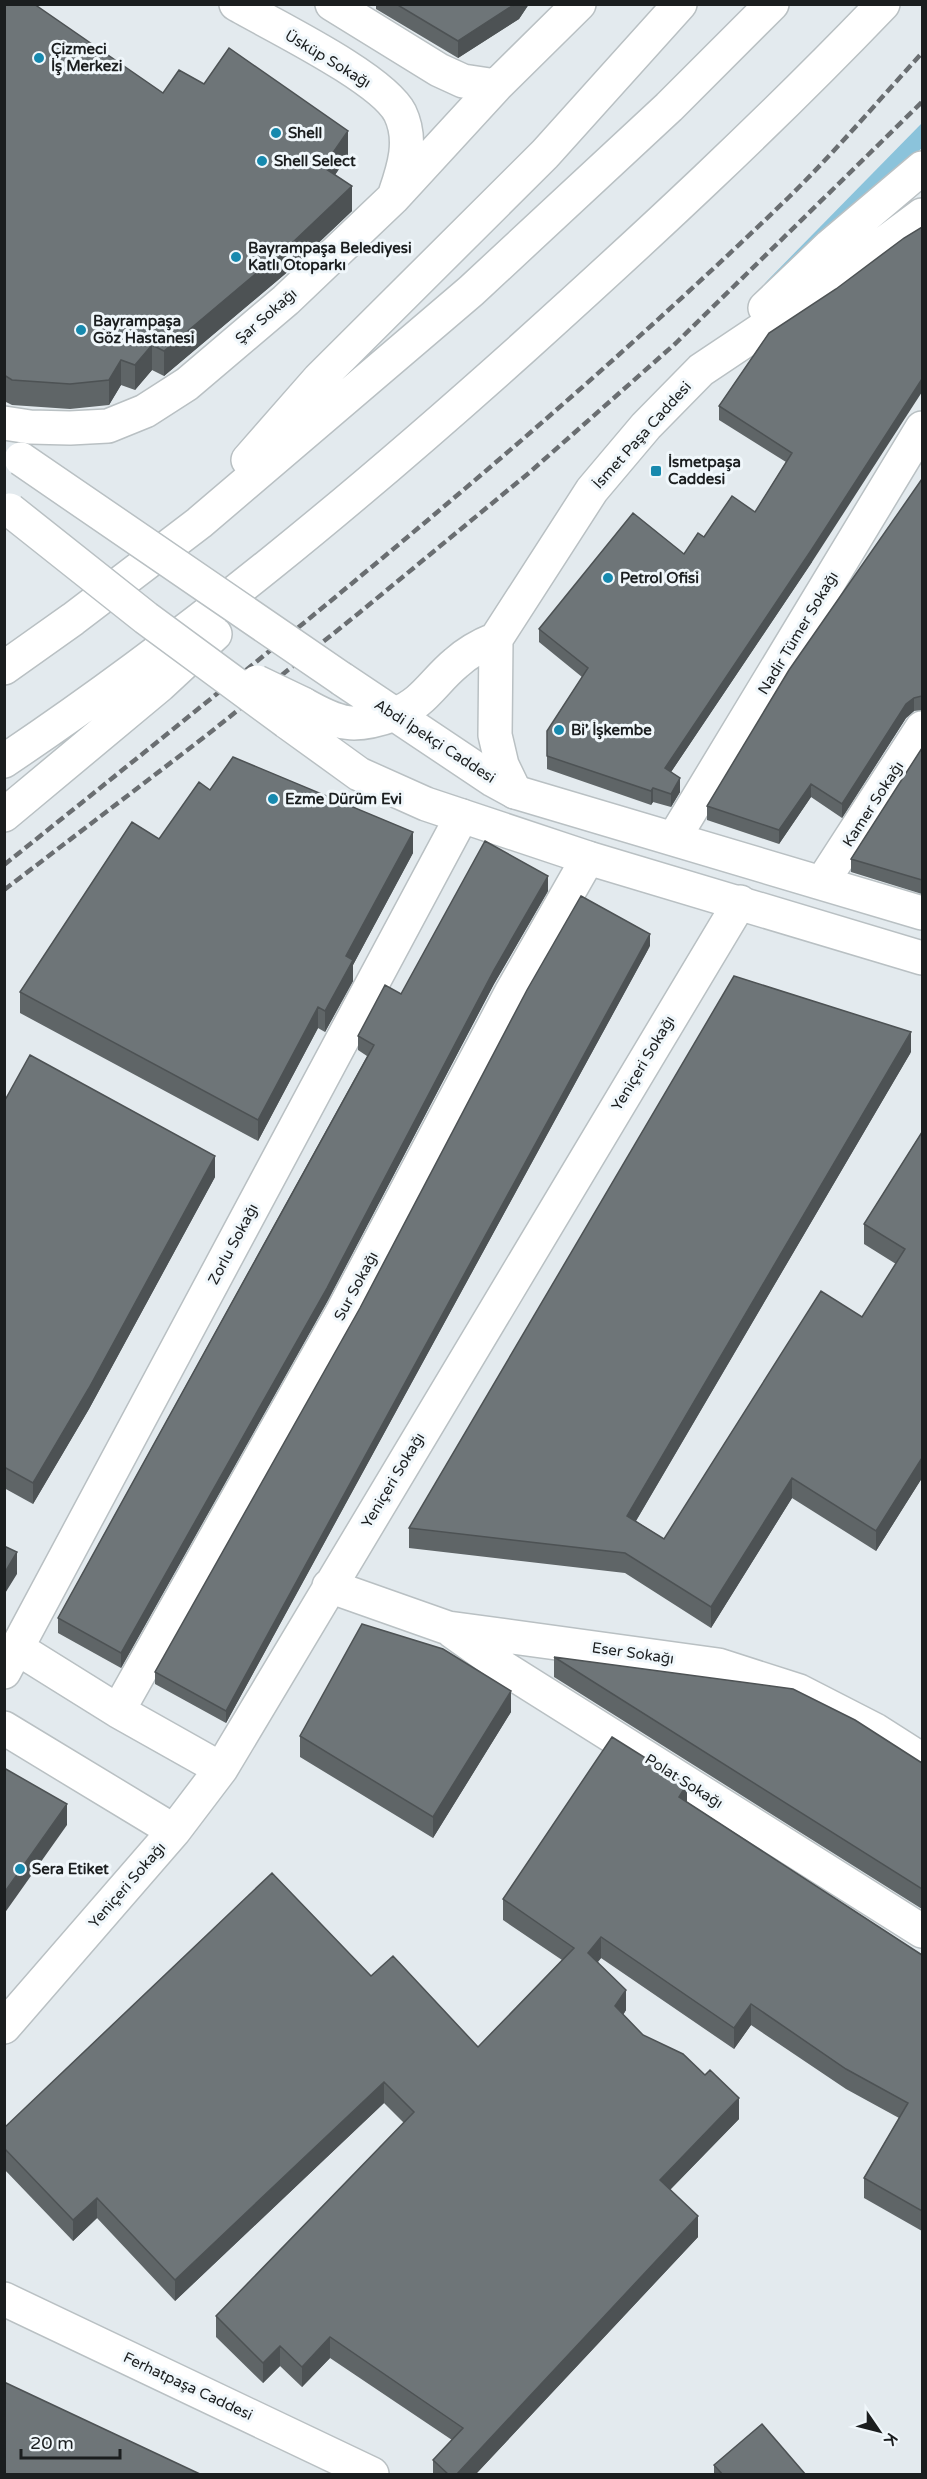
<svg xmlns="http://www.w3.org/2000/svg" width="927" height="2479" viewBox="0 0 927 2479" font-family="'Varela Round',sans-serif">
<rect width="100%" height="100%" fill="#e3eaee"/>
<!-- green -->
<path fill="#8bc3db" d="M922 123V148L763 285Z"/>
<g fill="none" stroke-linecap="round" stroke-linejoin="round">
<!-- street casing -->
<g stroke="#b9c0c3" stroke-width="36">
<path id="street" d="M674 838 922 428
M823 881 922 728
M329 1586 448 1628 718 1665 799 1691 875 1730 922 1760
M452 1631 504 1668 922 1931
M17 1648 118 1711 221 1769
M4 1672 462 816
M118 1711 343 1311 511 993 588 858
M4 1728 174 1831
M4 2027 174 1831 221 1769 740 902"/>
</g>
<!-- secondary casing -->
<g stroke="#b9c0c3" stroke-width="36">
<path id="secondary" d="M236 4C274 26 382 78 400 113 413 140 404 168 395 194
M332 4 439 70 463 81 496 86
M765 308 830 246 922 168
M4 423 30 427 70 428 108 426 145 411 187 384 286 300 393 198 496 86 579 4
M496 639 592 490 646 426 701 370 825 287 922 215
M496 639 495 735 502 765 515 792
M395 714C423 704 434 681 456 663 468 652 481 645 496 639
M4 2299 372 2474"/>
</g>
<!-- primary casing -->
<g stroke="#b9c0c3" stroke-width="36">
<path id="primary" d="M342 679 493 780 515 792 922 913
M303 704C340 725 354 729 395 714
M287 722 359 774 426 804 588 858 922 958"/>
</g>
<!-- highway casing -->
<g stroke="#b9c0c3" stroke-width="36">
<path id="highway" d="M248 460 319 379 545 154 680 4
M4 668 73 619 199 523 471 291 669 107 772 4
M4 761C189 637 359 495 524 347 647 236 768 124 883 4
M4 815 160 685 215 634"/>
</g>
<!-- street -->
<use href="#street" stroke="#fff" stroke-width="33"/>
<!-- secondary -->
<use href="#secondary" stroke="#fff" stroke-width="33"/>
<!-- primary -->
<use href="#primary" stroke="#fff" stroke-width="33"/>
<!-- highway -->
<use href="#highway" stroke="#fff" stroke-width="33"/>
<!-- rail -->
<path stroke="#6a6e71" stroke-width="4.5" stroke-dasharray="9 4.5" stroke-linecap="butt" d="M4 865C272 650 541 436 788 198 835 152 878 101 922 53
M4 890 207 735 359 613 530 472 676 343 922 102"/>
<!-- primary-bridge casing -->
<g stroke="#b9c0c3" stroke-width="36" stroke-linecap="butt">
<path id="primary-bridge" d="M21 459 342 679
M10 510 146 618 287 722
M257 682 303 704"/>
</g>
<!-- primary-bridge -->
<use href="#primary-bridge" stroke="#fff" stroke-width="33"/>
</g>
<!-- wall -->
<path fill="#5f6567" d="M4 4 163 93 204 84 348 156 335 175 352 211 291 269 164 376 152 370 135 390 121 385 109 405 70 409 12 405 4 401Z
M376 4H529L519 19 458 58 376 9Z
M769 333 812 562 671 772 680 792 671 807 653 802 651 805 547 769V731L582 677 539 642V629L684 554 704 537 755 512 786 462 719 420V406Z
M922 479V710L914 711 906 718 842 818 811 797 779 844 707 820V806Z
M922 748V894L851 872V859Z
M210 790 413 853 353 965V981L325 1032 318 1028 258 1141 20 1013V992L159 839Z
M548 891 494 984 327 1302 121 1668 58 1633V1618L367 1056 358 1050V1036L401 994Z
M650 946 226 1723 155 1684V1672Z
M911 1052 636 1521 664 1539 862 1317 896 1264 864 1244V1224L922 1132V1478L876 1551 792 1498 711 1628 625 1573 409 1548V1528Z
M4 1102 215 1177 89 1409 33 1504 4 1488Z
M554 1657 922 1763V1909L554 1677Z
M511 1712 433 1838 300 1757V1736Z
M687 1802 922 1955V2231L864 2198V2178L899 2118 846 2089 751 2025 734 2049 601 1958 598 1962 626 2010 623 2015 643 2035 739 2119 670 2190 698 2237 475 2475H433V2460L452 2440 330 2358 302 2387 280 2366 263 2383 216 2337V2316L404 2123 384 2103 175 2301 97 2218 73 2241 4 2169V2128L371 1976 478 2047 562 1960 503 1920V1899Z
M714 2465 806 2475H714Z"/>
<!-- shaded-wall -->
<path fill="#4d5254" d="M515 4H529L519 19 458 58V41Z
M348 131V156L323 192V167Z
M352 186V211L291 269 164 376V351Z
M152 345V370L135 390V365Z
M121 360V385L109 405V380Z
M922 379V392L812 562 665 781V768Z
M914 698V711L906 718 842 818V804L906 704Z
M680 778V792L671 807V794Z
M811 784V797L779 844V830Z
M653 788V802L651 805V791Z
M413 832V853L353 965V981L325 1032V1011L346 956Z
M548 876V891L494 984 327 1302 121 1668V1653L494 970Z
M650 934V946L226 1723V1711Z
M318 1007V1028L258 1141V1120Z
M911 1032V1052L627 1536V1516Z
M215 1156V1177L89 1409 33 1504V1483Z
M922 1458V1478L876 1551V1531Z
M792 1478V1498L711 1628V1607Z
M17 1552V1574L4 1595V1574Z
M511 1691V1712L433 1838V1817Z
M687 1784V1805L679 1797Z
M67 1804V1825L4 1914V1893Z
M601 1937V1958L588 1973V1953Z
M626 1990V2010L615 2027V2006Z
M751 2004V2025L734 2049V2028Z
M384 2082V2103L175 2301V2280Z
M739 2098V2119L660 2200V2180Z
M97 2198V2218L73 2241V2220Z
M698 2216V2237L475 2475H456Z
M330 2337V2358L302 2387V2367Z
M280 2346V2366L263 2383V2363Z"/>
<!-- building -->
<path fill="#6e7578" stroke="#4d5254" stroke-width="1.5" d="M4 4H34L163 93 179 70 204 84 229 48 348 131 323 167 352 186 291 244 164 351 152 345 135 365 121 360 109 380 70 384 12 380 4 375Z
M396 4H515L458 41Z
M922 227V379L812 549 665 768 680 778 671 794 653 788 651 791 547 756V731L588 668 539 629 633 513 684 554 698 533 704 537 732 496 755 512 792 453 719 406 769 333 836 289 904 238Z
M922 479V696L914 698 906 704 842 804 811 784 779 830 707 806 789 670Z
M922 748V880L851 859Z
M233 757 413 832 346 956 353 960 325 1011 318 1007 258 1120 20 992 132 822 159 839 199 782 210 790Z
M485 841 548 876 494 970 327 1288 121 1653 58 1618 374 1045 358 1036 385 985 401 994Z
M581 896 650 934 226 1711 155 1672 360 1308 527 990Z
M734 976 911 1032 627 1516 664 1539 821 1291 862 1317 905 1249 864 1224 922 1132V1458L876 1531 792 1478 711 1607 625 1553 409 1528Z
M30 1055 215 1156 89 1388 33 1483 4 1467V1102Z
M4 1546 17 1552 4 1574Z
M362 1624 443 1649 511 1691 433 1817 300 1736Z
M554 1657 793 1689 855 1720 922 1763V1889Z
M612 1737 687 1784 679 1797 922 1955V2211L864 2178 908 2103 846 2069 751 2004 734 2028 601 1937 588 1953 626 1990 615 2006 643 2035 683 2054 705 2075 710 2070 739 2098 660 2180 698 2216 456 2475H449L433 2460 463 2428 330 2337 302 2367 280 2346 263 2363 216 2316 414 2112 384 2082 175 2280 97 2198 73 2220 4 2148V2128L272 1873 371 1976 393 1956 478 2047 574 1948 503 1899Z
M4 1768 67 1804 4 1893Z
M4 2382 202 2475H4Z
M762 2424 806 2475H723L714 2465Z"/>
<!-- markers -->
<g fill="#1789ae" stroke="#f0f7fb" stroke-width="2">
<circle cx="39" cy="58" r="6"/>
<circle cx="276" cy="133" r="6"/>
<circle cx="262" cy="161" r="6"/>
<circle cx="236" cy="257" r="6"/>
<circle cx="81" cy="330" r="6"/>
<rect x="650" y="465" width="12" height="12" rx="3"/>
<circle cx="608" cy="578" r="6"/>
<circle cx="559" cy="730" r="6"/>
<circle cx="273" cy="799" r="6"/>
<circle cx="20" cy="1869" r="6"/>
</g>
<g text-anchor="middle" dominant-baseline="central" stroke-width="6" stroke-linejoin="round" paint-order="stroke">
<!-- poi labels -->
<g font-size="15" font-weight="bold" fill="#1b1e1f" stroke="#f0f7fb" text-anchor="start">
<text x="51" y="49">Çizmeci<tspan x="51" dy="17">İş Merkezi</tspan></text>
<text x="288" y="133">Shell</text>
<text x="274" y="161">Shell Select</text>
<text x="248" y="248">Bayrampaşa Belediyesi<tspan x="248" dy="17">Katlı Otoparkı</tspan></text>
<text x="93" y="321">Bayrampaşa<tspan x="93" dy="17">Göz Hastanesi</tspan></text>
<text x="668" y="462">İsmetpaşa<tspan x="668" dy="17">Caddesi</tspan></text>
<text x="620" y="578">Petrol Ofisi</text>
<text x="571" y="730">Bi' İşkembe</text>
<text x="285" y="799">Ezme Dürüm Evi</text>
<text x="32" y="1869">Sera Etiket</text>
</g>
<!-- street labels -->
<g font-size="15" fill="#1b1e1f" stroke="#f0f7fb">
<text transform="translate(328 59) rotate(31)">Üsküp Sokağı</text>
<text transform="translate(266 316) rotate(-41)">Şar Sokağı</text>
<text transform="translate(642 435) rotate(-48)">İsmet Paşa Caddesi</text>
<text transform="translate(798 633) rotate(-59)">Nadir Tümer Sokağı</text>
<text transform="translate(435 741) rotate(33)">Abdi İpekçi Caddesi</text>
<text transform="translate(873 804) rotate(-57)">Kamer Sokağı</text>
<text transform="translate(643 1063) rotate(-59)">Yeniçeri Sokağı</text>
<text transform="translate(233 1244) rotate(-62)">Zorlu Sokağı</text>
<text transform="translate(356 1286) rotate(-62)">Sur Sokağı</text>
<text transform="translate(393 1480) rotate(-59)">Yeniçeri Sokağı</text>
<text transform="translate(633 1653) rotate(8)">Eser Sokağı</text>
<text transform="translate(684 1781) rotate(32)">Polat Sokağı</text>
<text transform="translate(127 1885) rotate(-49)">Yeniçeri Sokağı</text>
<text transform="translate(188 2386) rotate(25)">Ferhatpaşa Caddesi</text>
</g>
</g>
<!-- border -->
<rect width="927" height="2479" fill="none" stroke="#1b1e1f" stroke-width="12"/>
<!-- north arrow -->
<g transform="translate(879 2431) rotate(125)" stroke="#f0f7fb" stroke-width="4.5" paint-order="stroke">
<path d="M0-4.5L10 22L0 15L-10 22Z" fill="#1b1e1f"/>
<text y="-9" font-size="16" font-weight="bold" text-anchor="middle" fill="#1b1e1f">K</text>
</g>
<!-- scale -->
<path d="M21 2449v9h99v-9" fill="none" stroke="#1b1e1f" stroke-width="3"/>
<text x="30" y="2449" font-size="18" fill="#1b1e1f" stroke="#f0f7fb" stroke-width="4.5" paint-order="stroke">20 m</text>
</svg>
